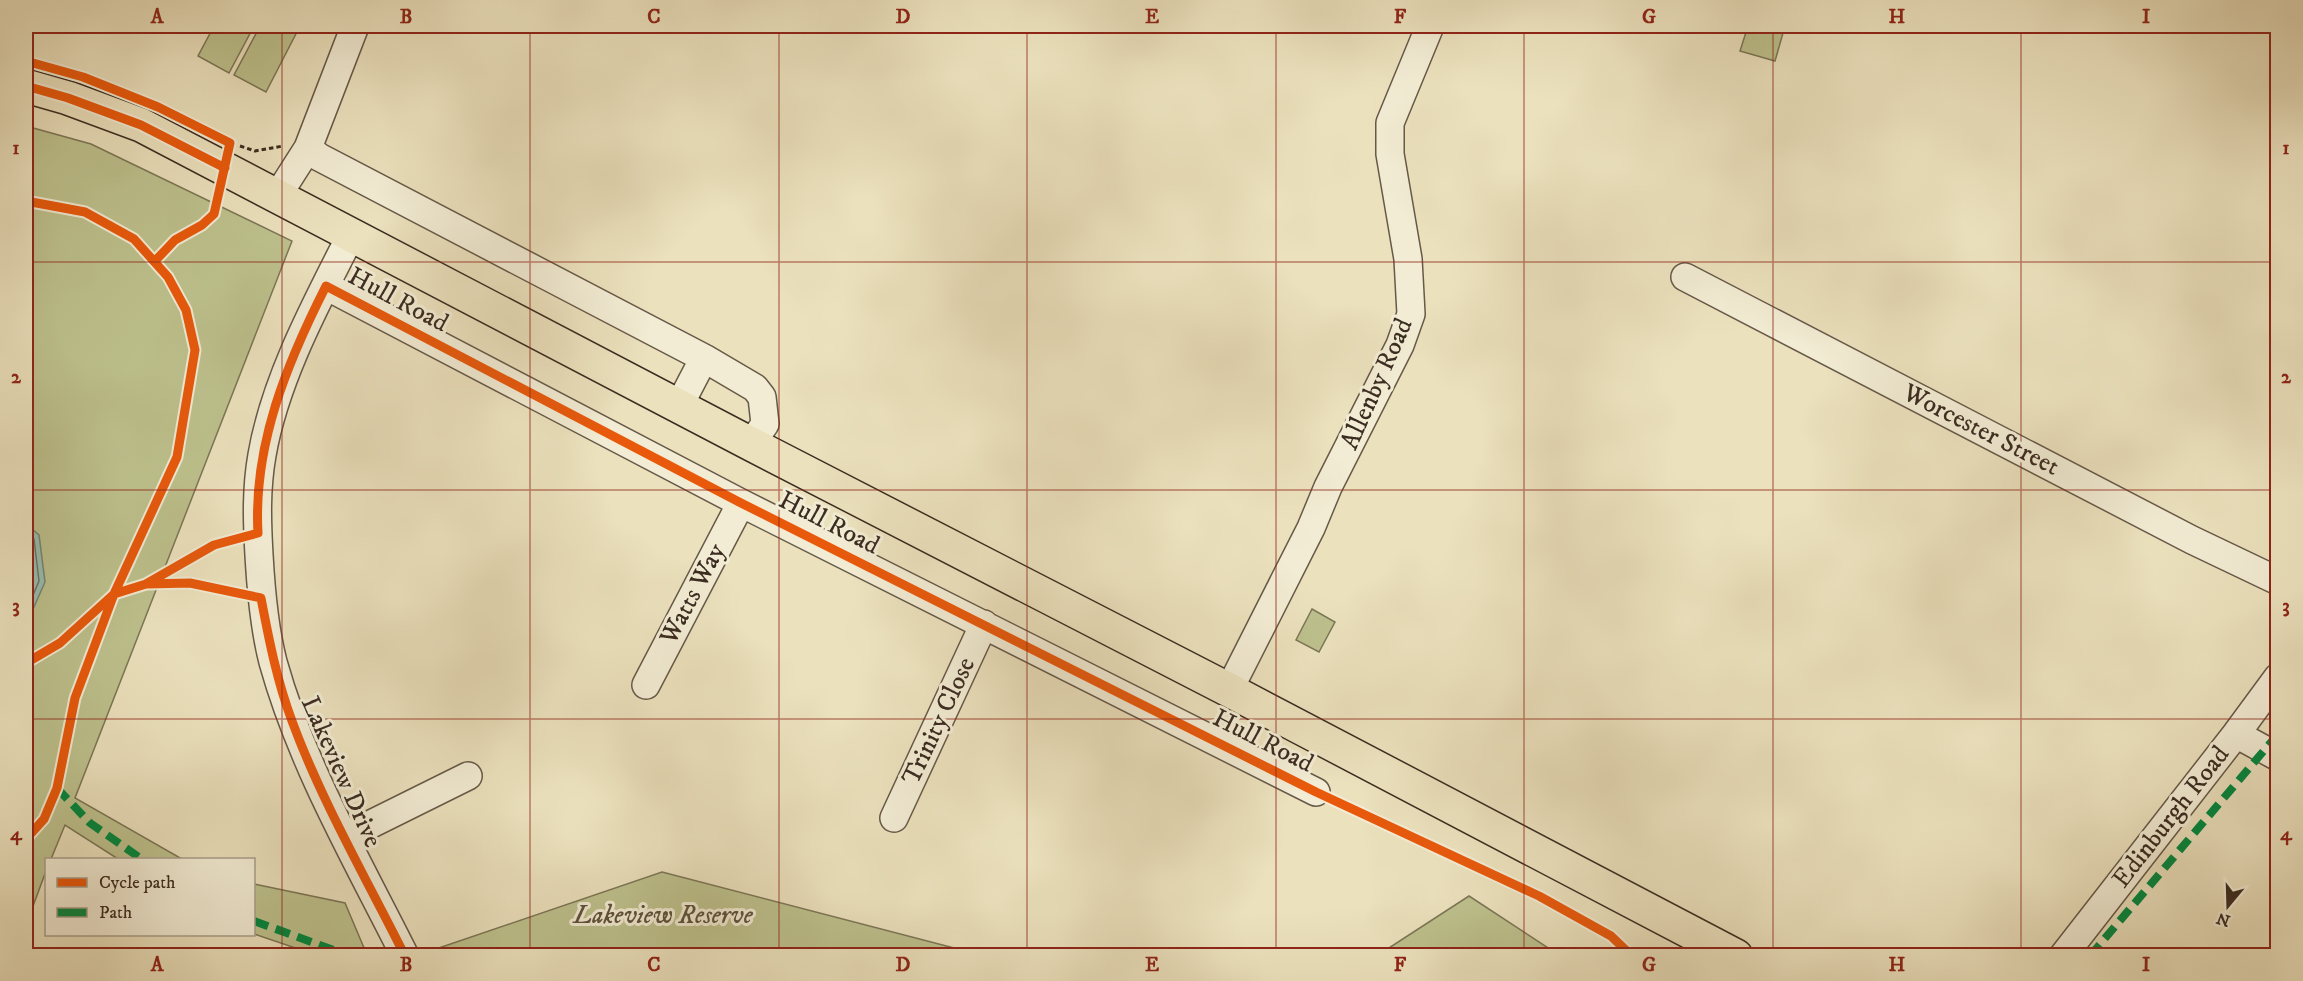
<svg xmlns="http://www.w3.org/2000/svg" width="2303" height="981" viewBox="0 0 2303 981" font-family="'IM FELL DW Pica',serif">
<rect width="100%" height="100%" fill="#ebe1bd"/>
<filter id="stains"><feTurbulence type="fractalNoise" baseFrequency=".00333" numOctaves="4"/><feColorMatrix values="0 0 0 0 .2 0 0 0 0 .09 0 0 0 0 .02 0 0 0 .5 -.17"/></filter>
<radialGradient id="worn" r=".72"><stop offset=".6" stop-color="#630" stop-opacity="0"/><stop offset="1" stop-color="#630" stop-opacity=".3"/></radialGradient>
<!-- green -->
<path fill="#bdc18d" stroke="#7c7657" stroke-width="1.5" d="M214 26H254L229 73 198 56Z
M260 26H300L266 92 234 75Z
M1748 26H1785L1775 61 1740 51Z
M26 126 91 144 292 241 75 798 182 859H118L65 825 51 859 46 860V871L26 925Z
M1312 609 1335 622 1319 652 1296 640Z
M662 872 981 955 432 956 430 951Z
M254 884 345 903 367 955H316L254 934Z
M1469 896 1559 955H1378Z"/>
<!-- water -->
<path fill="#98beaf" stroke="#738476" stroke-width="1.5" d="M26 524 39 535 45 582 30 616 26 620Z"/>
<g fill="none" stroke-linecap="round" stroke-linejoin="round">
<!-- shore -->
<path stroke="#6a7568" stroke-width="1.5" d="M26 532 34 539 39 581 26 612"/>
<!-- minor casing -->
<g stroke="#675948" stroke-width="30">
<path id="minor" d="M308 148 319 157 704 358 755 388 762 397 765 424 751 444
M278 195 308 148 355 26
M352 233C317 302 275 379 262 455 256 489 257 521 259 555 261 591 264 627 273 662 302 766 357 860 405 956
M1685 277 2192 540 2278 581
M326 286 741 503 1316 792
M679 406 704 358
M646 685 741 503
M1229 690 1311 528 1328 487 1400 345 1411 314 1408 259 1390 154V123L1430 26
M2236 734 2278 757
M894 818 984 624
M345 837 468 776
M2063 956 2236 734 2278 677"/>
</g>
<!-- major casing -->
<g stroke="#3b2c21" stroke-width="36">
<path id="major" d="M26 86 68 98 141 125 751 444 1229 690 1736 956"/>
</g>
<!-- path -->
<path stroke="#3b2c21" stroke-width="3" stroke-dasharray="4.5 3" stroke-linecap="butt" d="M240 146 255 151 283 146"/>
<!-- minor -->
<use href="#minor" stroke="#f2ecd4" stroke-width="27"/>
<!-- major -->
<use href="#major" stroke="#ebe1bd" stroke-width="33"/>
<!-- quiet -->
<path stroke="#00873e" stroke-width="8" stroke-dasharray="15 8" stroke-linecap="butt" d="M57 788 90 823 143 860
M254 921 350 956
M2090 956 2278 734"/>
<!-- cycleway casing -->
<g stroke="#f2ecd4" stroke-width="13">
<path id="cycleway" d="M26 61 83 77 158 107 230 143 214 214 202 225 175 240 155 261
M26 86 68 98 141 125 225 168
M26 201 85 212 134 239 168 277 186 310 195 350 177 457 114 594 75 698 57 788 44 819 26 839
M146 584 214 545 258 533C253 445 287 363 326 286L741 503 1316 792 1539 896 1611 936 1632 956
M26 663 60 643 114 594 146 584 190 583 261 598C269 640 277 681 292 721 321 800 367 880 405 956"/>
</g>
<!-- cycleway -->
<use href="#cycleway" stroke="#e8590c" stroke-width="9"/>
</g>
<!-- grid -->
<path fill="none" stroke="#8f2418" stroke-width="1.5" stroke-opacity="0.55" d="M282 26V956M530 26V956M779 26V956M1027 26V956M1276 26V956M1524 26V956M1773 26V956M2021 26V956M26 262H2278M26 490H2278M26 719H2278"/>
<g text-anchor="middle" dominant-baseline="central" stroke-width="6" stroke-linejoin="round" paint-order="stroke">
<!-- street labels -->
<g font-size="26" fill="#3b2c21" stroke="#f2ecd4">
<text transform="translate(398 300) rotate(28)">Hull Road</text>
<text transform="translate(1377 384) rotate(-66)">Allenby Road</text>
<text transform="translate(1981 430) rotate(27)">Worcester Street</text>
<text transform="translate(829 523) rotate(27)">Hull Road</text>
<text transform="translate(693 594) rotate(-62)">Watts Way</text>
<text transform="translate(939 721) rotate(-65)">Trinity Close</text>
<text transform="translate(1263 741) rotate(27)">Hull Road</text>
<text transform="translate(341 772) rotate(66)">Lakeview Drive</text>
<text transform="translate(2171 817) rotate(-52)">Edinburgh Road</text>
</g>
<!-- park labels -->
<g font-size="26" font-style="italic" fill="#5c513c" stroke="#f2ecd4">
<text x="663" y="915">Lakeview Reserve</text>
</g>
</g>
<!-- margin -->
<rect width="2303" height="981" fill="none" stroke="#ebe1bd" stroke-width="66"/>
<!-- legend -->
<rect x="45" y="858" width="210" height="78" fill="#f2ecd4" stroke="#a99f8c" stroke-width="1.5"/>
<rect x="57" y="878" width="30" height="9" fill="#e8590c" stroke="#a99f8c" stroke-width="1.5"/>
<text x="99" y="888" font-size="18" fill="#3b2c21">Cycle path</text>
<rect x="57" y="908" width="30" height="9" fill="#00873e" stroke="#a99f8c" stroke-width="1.5"/>
<text x="99" y="918" font-size="18" fill="#3b2c21">Path</text>
<!-- north arrow -->
<g transform="translate(2228 906) rotate(199)" stroke="#f2ecd4" stroke-width="4.5" paint-order="stroke">
<path d="M0-4.5L10 22L0 15L-10 22Z" fill="#3b2c21"/>
<text y="-9" font-size="16" font-weight="bold" text-anchor="middle" fill="#3b2c21">N</text>
</g>
<rect x="33" y="33" width="2237" height="915" fill="none" stroke="#8f2418" stroke-width="2"/>
<g font-size="20" text-anchor="middle" font-weight="bold" fill="#8f2418">
<text x="157" y="23">A</text>
<text x="406" y="23">B</text>
<text x="654" y="23">C</text>
<text x="903" y="23">D</text>
<text x="1152" y="23">E</text>
<text x="1400" y="23">F</text>
<text x="1649" y="23">G</text>
<text x="1897" y="23">H</text>
<text x="2146" y="23">I</text>
<text x="16" y="154">1</text>
<text x="2286" y="154">1</text>
<text x="16" y="383">2</text>
<text x="2286" y="383">2</text>
<text x="16" y="612">3</text>
<text x="2286" y="612">3</text>
<text x="16" y="840">4</text>
<text x="2286" y="840">4</text>
<text x="157" y="971">A</text>
<text x="406" y="971">B</text>
<text x="654" y="971">C</text>
<text x="903" y="971">D</text>
<text x="1152" y="971">E</text>
<text x="1400" y="971">F</text>
<text x="1649" y="971">G</text>
<text x="1897" y="971">H</text>
<text x="2146" y="971">I</text>
</g>
<rect width="100%" height="100%" filter="url(#stains)"/>
<rect width="100%" height="100%" fill="url(#worn)"/>
</svg>
